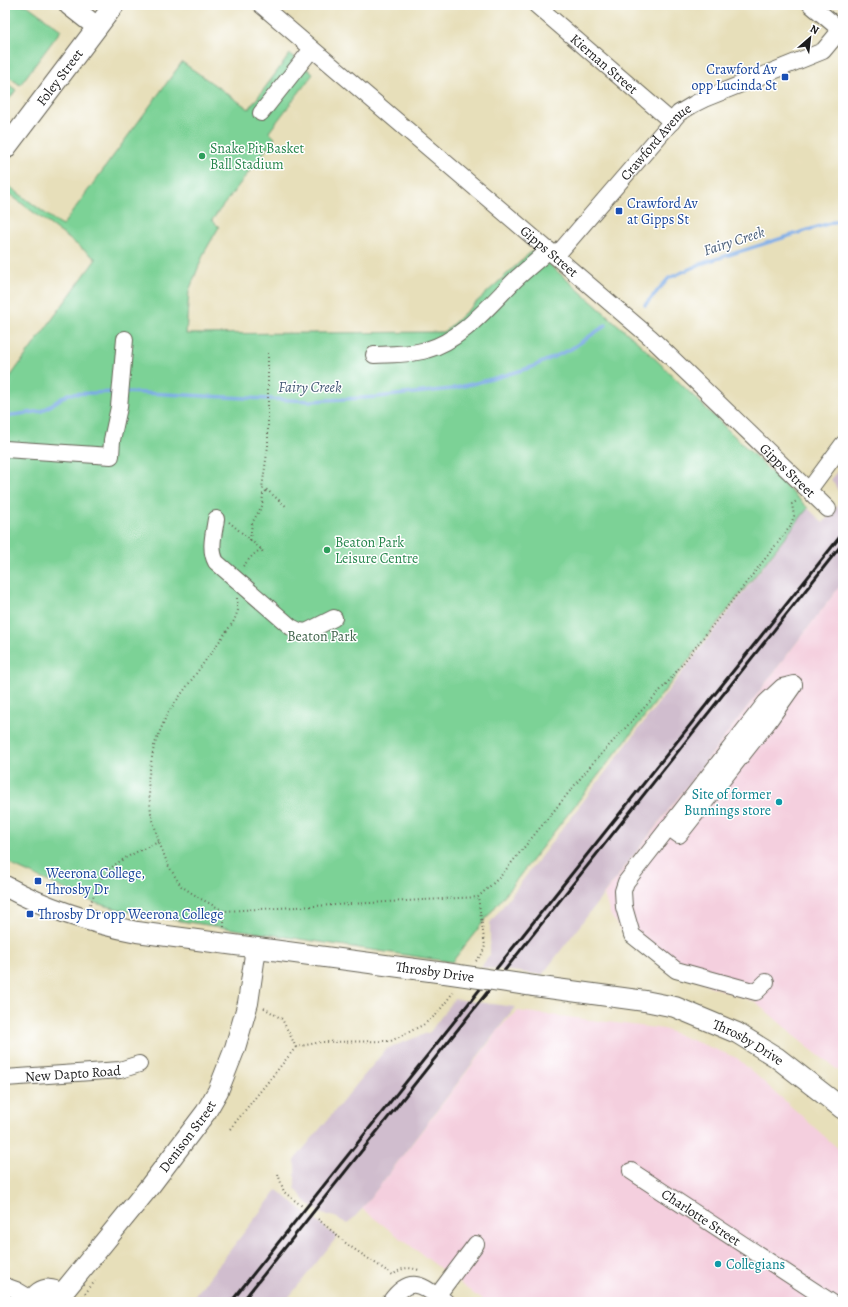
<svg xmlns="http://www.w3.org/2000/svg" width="848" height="1307" viewBox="0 0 848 1307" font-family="Alegreya,serif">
<rect width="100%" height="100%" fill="#fff"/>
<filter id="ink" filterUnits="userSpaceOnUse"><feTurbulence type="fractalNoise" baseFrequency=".025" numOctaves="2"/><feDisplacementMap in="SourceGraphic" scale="8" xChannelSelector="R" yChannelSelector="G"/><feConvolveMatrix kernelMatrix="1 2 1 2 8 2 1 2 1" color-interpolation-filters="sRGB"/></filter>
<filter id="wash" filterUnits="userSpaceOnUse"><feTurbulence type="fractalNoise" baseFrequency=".012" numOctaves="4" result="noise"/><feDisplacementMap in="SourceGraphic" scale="16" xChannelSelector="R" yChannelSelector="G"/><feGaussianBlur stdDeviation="0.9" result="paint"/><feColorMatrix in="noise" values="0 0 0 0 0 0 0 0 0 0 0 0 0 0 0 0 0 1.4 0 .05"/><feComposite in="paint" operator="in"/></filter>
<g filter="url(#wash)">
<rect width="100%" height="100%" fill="#e7dfba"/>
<!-- built -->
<path fill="#f4cfde" d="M843 582V1074L805 1045 756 1002 710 986 626 937 611 916 604 895Z
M518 1011 664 1029 737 1058 843 1153V1302H486L474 1294 362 1209 504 1023Z"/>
<!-- industrial -->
<path fill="#d0bdce" d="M843 464V499L831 479Z
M843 499V582L542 975 481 967 490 955V923L808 508 823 523Z
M454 999 515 1007 362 1209 348 1224 335 1217 322 1214 306 1202 295 1188V1159L386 1049 430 1032Z
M277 1190 337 1237 285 1302H190Z"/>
<!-- green -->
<path fill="#7bd296" stroke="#4c7759" d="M5 5H27L61 30 20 85 5 74Z
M290 54 313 74 269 132 275 138 212 220 219 227 204 253 189 291 186 334 444 332 533 250 642 346 808 508 452 962 141 915 95 903 16 867 5 860V686L9 679 5 676V384L96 259 5 191V183L62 226 182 62 249 109Z
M5 82 16 90 5 105Z"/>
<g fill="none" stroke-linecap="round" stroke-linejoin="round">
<!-- stream -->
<path stroke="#7cabe6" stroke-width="3.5" d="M645 305 669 278 703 263 843 219
M124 392 311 401 377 397 451 389 492 379 532 367 571 349 606 325
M5 416 42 411 68 394 116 392"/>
</g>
</g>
<g filter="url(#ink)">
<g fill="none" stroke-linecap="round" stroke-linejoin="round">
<!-- minor casing -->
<g stroke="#636053" stroke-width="18">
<g id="minor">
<path id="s1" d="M261 5 650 337 828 509"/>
<path id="s2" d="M536 5 672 122"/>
<path d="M811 5 843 32"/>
<path d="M261 113 312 49"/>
<path id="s3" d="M556 256 679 113 694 104 704 99 823 51 843 27"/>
<path d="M374 355C391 354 410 355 426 350 462 341 491 303 517 278 527 269 539 259 549 250"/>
<path d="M5 449 111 456 112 440 119 407 125 339"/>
<path d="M809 490 843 444"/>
<path d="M216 519C214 533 209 549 216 562L291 627 299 631 306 632 334 618"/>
<path d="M668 827 679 835 768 722 794 685"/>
<path d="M766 982 756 992 676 970 632 935 624 907 623 891 626 882 766 702 782 687 794 684"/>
<path id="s4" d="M5 1078 120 1070 139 1064"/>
<path id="s5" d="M631 1171 831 1302"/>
<path d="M5 1286 16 1290 33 1300"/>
<path d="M437 1296 476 1244"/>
<path d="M390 1302C411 1273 422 1286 446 1302"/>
</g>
</g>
<!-- major casing -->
<g stroke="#636053" stroke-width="22">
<g id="major">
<path d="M69 5 97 27"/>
<path id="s6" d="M5 149 114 5"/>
<path d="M5 886C47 909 91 923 137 932L445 973"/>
<path id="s7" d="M534 986 645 1001 675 1007 737 1033 776 1057 843 1109"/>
<path id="s8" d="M61 1295 150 1186 206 1112 218 1091 235 1048 248 1003 256 948"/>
<path d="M32 1302C39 1285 59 1286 65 1302"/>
</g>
</g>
<!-- path -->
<path stroke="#636053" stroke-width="2" stroke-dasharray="1 3" stroke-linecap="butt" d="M268 353V446L262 488 267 490 287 507
M229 522 261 549 264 554
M250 540 252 523 262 506 263 494 267 490
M243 566 253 555 261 549
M237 598 238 610 234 621 167 714 154 746 148 780 151 813 159 842 168 865 181 886 201 899 224 911 478 897 500 877 592 764 669 681 790 527 794 516 792 504 798 500
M90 904C94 896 96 886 101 879 110 863 142 849 159 842
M224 927V911
M476 961 482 954 485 946 478 897
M264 1008 282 1019 296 1047 321 1042 391 1041 423 1025 436 1015 455 990
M230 1129 296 1047
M278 1174 284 1192 302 1206
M318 1219 348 1245 393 1275C402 1267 408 1267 419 1270
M80 1300 95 1281"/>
<!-- minor -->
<use href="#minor" stroke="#fff" stroke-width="16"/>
<!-- major -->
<use href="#major" stroke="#fff" stroke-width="20"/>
<!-- rail -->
<path stroke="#1c1c1c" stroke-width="3" d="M231 1302 843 533
M242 1302 843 543"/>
<!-- major-bridge casing -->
<g stroke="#636053" stroke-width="22" stroke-linecap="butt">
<path id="major-bridge" d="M445 973 534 986"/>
</g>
<!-- major-bridge -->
<use href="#major-bridge" stroke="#fff" stroke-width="20"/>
</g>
</g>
<!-- markers -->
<g fill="#1a4fb4" stroke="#fff" stroke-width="1.5">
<rect x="781" y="73" width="8" height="8" rx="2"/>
<rect x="615" y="207" width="8" height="8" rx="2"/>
<rect x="34" y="877" width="8" height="8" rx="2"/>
<rect x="26" y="910" width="8" height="8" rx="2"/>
</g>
<g fill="#2e9e5b" stroke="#fff" stroke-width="1.5">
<circle cx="202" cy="156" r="4"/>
<circle cx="327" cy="550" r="4"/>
</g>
<g fill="#0f9aa8" stroke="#fff" stroke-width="1.5">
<circle cx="779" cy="802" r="4"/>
<circle cx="718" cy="1264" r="4"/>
</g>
<g text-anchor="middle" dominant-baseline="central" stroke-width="3" stroke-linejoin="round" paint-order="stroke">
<!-- street labels -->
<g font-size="14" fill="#1c1c1c" stroke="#fff">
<text stroke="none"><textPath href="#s2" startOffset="90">Kiernan Street</textPath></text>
<text stroke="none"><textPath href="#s6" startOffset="90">Foley Street</textPath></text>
<text stroke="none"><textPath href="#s3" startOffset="152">Crawford Avenue</textPath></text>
<text stroke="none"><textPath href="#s1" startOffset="379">Gipps Street</textPath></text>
<text stroke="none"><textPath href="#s1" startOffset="703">Gipps Street</textPath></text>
<text transform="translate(435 972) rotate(8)">Throsby Drive</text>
<text stroke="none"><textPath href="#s7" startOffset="224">Throsby Drive</textPath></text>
<text stroke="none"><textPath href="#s4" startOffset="68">New Dapto Road</textPath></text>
<text stroke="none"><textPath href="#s8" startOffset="203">Denison Street</textPath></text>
<text stroke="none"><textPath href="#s5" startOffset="84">Charlotte Street</textPath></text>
</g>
<!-- transit labels -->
<g font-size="14" fill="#164399" stroke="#fff" text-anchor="start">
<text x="777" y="69" text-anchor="end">Crawford Av<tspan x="777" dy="16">opp Lucinda St</tspan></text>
<text x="627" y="203">Crawford Av<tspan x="627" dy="16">at Gipps St</tspan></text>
<text x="46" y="873">Weerona College,<tspan x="46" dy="16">Throsby Dr</tspan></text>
<text x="38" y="914">Throsby Dr opp Weerona College</text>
</g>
<!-- leisure labels -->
<g font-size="14" fill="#27864d" stroke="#fff" text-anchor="start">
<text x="210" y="148">Snake Pit Basket<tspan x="210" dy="16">Ball Stadium</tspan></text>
<text x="335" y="542">Beaton Park<tspan x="335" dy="16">Leisure Centre</tspan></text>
</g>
<!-- park labels -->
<g font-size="14" fill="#42654d" stroke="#fff">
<text x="322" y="636">Beaton Park</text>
</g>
<!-- culture labels -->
<g font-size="14" fill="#0d838f" stroke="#fff" text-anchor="end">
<text x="771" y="794">Site of former<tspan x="771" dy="16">Bunnings store</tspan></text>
<text x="726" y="1264" text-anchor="start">Collegians</text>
</g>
<!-- water labels -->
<g font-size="15" font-style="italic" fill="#475c77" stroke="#fff">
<text transform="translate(734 241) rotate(-18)">Fairy Creek</text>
<text x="310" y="387">Fairy Creek</text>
</g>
</g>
<!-- margin -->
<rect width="848" height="1307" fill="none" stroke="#fff" stroke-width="20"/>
<!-- north arrow -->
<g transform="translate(810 38) rotate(28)" stroke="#ffffff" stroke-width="3" paint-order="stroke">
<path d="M0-3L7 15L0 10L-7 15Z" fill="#1c1c1c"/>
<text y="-6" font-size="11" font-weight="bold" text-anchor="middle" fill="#1c1c1c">N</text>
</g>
</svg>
